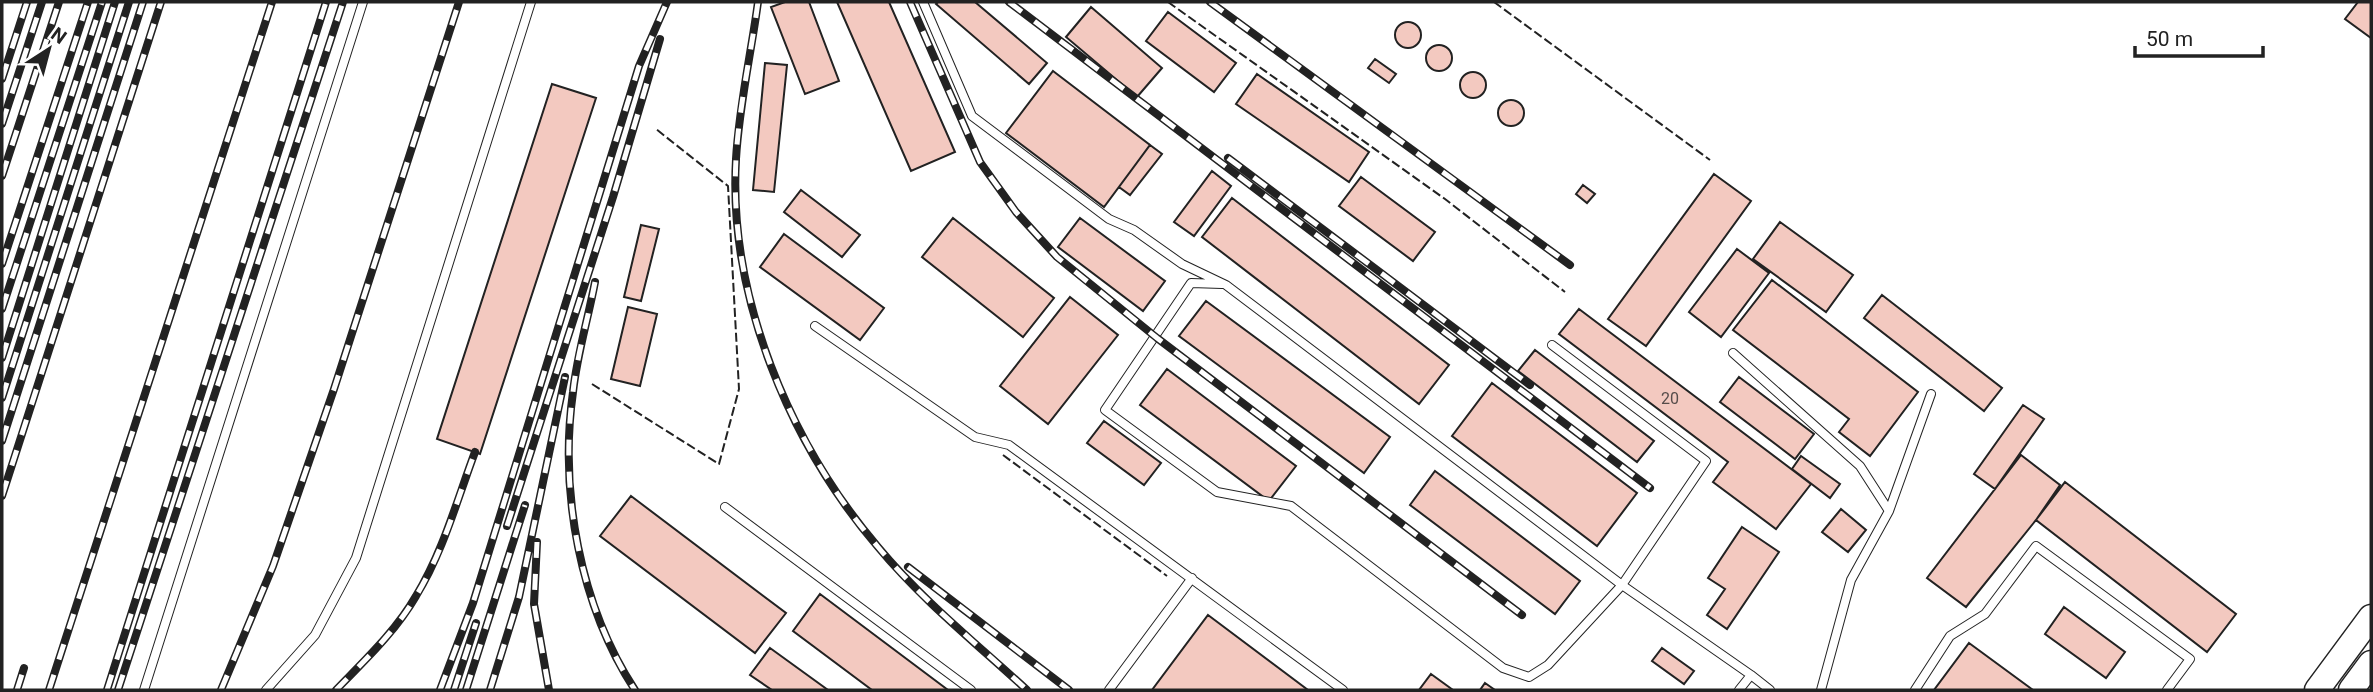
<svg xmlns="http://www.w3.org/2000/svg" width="2373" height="692" viewBox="0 0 2373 692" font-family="Roboto,sans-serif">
<rect width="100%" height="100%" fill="#fff"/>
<!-- building -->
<path fill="#f3c9c0" stroke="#222" stroke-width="2" d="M785 2H809L839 81 805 94 771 7Z
M837 2H889L955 152 911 171Z
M938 2H975L1047 63 1029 84 936 4Z
M2358 2H2371V38L2345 19Z
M1091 7 1162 68 1137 97 1066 37Z
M1168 12 1236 63 1214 92 1146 41Z
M1395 35a13 13 0 1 1 26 0a13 13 0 1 1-26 0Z
M1426 58a13 13 0 1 1 26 0a13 13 0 1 1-26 0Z
M1375 59 1396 74 1389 83 1368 68Z
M765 63 787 65 774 192 753 190Z
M1053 71 1150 145 1104 207 1006 133Z
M1460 85a13 13 0 1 1 26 0a13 13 0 1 1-26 0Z
M1257 74 1369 152 1349 182 1236 104Z
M552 84 596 98 480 454 437 439Z
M1498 113a13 13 0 1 1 26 0a13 13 0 1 1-26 0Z
M1150 145 1162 154 1130 195 1119 187Z
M1212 171 1231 186 1194 236 1174 222Z
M1714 174 1751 201 1646 346 1608 319Z
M1361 177 1435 232 1413 261 1339 206Z
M1583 185 1595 194 1587 203 1576 194Z
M801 190 860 235 842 257 784 212Z
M1232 198 1449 365 1419 404 1202 237Z
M953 218 1054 298 1023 337 922 257Z
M1080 218 1165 281 1143 311 1058 247Z
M1780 222 1853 275 1826 312 1753 259Z
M641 225 659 229 641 301 624 297Z
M784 234 884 308 860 340 760 267Z
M1737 249 1769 273 1721 337 1689 312Z
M1772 280 1918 392 1870 456 1839 432 1849 419 1733 330Z
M1882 295 2002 388 1984 411 1864 318Z
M1070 297 1118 335 1048 424 1000 386Z
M1206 301 1390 437 1364 473 1179 336Z
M628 307 657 314 640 386 611 379Z
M1579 309 1811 484 1776 529 1713 482 1728 462 1559 334Z
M1535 350 1654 441 1637 462 1518 371Z
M1167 369 1296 466 1269 501 1140 405Z
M1739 377 1814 434 1795 459 1720 402Z
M1492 383 1637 493 1597 546 1452 436Z
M2023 405 2044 419 1995 489 1974 474Z
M1104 421 1161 463 1144 485 1087 443Z
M2021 455 2060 485 2036 520 1966 607 1927 578Z
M1801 456 1840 484 1830 498 1792 469Z
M1435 471 1580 581 1555 614 1410 505Z
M2065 482 2236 614 2207 652 2036 520Z
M631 496 786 613 755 653 600 536Z
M1841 509 1866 530 1848 552 1822 532Z
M1742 527 1779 552 1727 629 1707 615 1725 589 1708 578Z
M820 594 948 690H872L793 631Z
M2064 607 2125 652 2106 678 2045 634Z
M1208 615 1308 690H1152Z
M1969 643 2033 690H1934Z
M770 648 828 690H772L750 675Z
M1662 648 1694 671 1684 684 1652 661Z
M1431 674 1453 690H1419Z
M1485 683 1495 690H1480Z"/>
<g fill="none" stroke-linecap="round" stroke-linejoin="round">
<!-- service casing -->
<g stroke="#222" stroke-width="10">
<path id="service" d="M923 2 972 116 1109 219 1134 230 1182 264 1226 285 1622 585 1706 461 1552 345
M1222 284 1191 283 1105 410 1217 492 1291 506 1503 668 1529 677 1548 665 1622 585 1751 675
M815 326 975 437 1009 445 1343 690
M1733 353 1860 466 1889 511 1851 580 1821 690
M725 507 971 690
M1889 511 1931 394
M144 690 363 2
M266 690 315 635 356 558 531 2
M1109 690 1192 578
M1739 690 1751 675 1770 690
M1915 690 1950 636 1985 614 2036 546 2190 659 2167 690"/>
</g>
<!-- primary casing -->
<g stroke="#222" stroke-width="27">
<path id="primary" d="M2317 690 2371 617
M2351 690 2371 663"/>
</g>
<!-- service -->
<use href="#service" stroke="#fff" stroke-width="8"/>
<!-- primary -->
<use href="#primary" stroke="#fff" stroke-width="24"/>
<!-- rail casing -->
<g stroke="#222" stroke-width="8">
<path id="rail" d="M758 2C751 54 739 106 736 159 728 297 790 444 878 547 922 600 977 644 1027 690
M910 2 980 162 1016 212 1057 257 1157 338 1522 615
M1009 2 1650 488
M1210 2 1570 265
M2 79 27 2
M2 124 42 2
M1228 158 1530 385
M2 176 59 2
M2 264 88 2
M595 282C588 319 577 355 573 392 559 492 580 606 635 690
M2 309 102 2
M2 358 115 2
M2 398 129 2
M2 441 143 2
M2 496 161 2
M507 526 613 197 660 39
M537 542 534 604 549 690
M908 567 1069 690
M17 690 24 668
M49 690 272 2
M107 690 326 2
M118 690 343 2
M221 690 273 566 334 389 459 2
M336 690C364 661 396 631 416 596 443 552 457 500 475 452
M440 690 473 603 639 66 667 2
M454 690 476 623
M466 690 525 505
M490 690 519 597 565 377"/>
</g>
<!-- rail -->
<use href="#rail" stroke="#fff" stroke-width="5" stroke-dasharray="16" stroke-linecap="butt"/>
<!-- fence -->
<path stroke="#222" stroke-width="2" stroke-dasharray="9 3.5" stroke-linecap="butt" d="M1168 2 1445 199 1565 292
M1494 2 1710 160
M592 384 719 464 739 389 728 186 656 129
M1003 455 1167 576"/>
</g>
<g text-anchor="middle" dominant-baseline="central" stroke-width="5" stroke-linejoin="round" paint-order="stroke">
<!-- number labels -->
<g font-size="16" fill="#564c4a">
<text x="1670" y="398">20</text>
</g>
</g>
<!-- border -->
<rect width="2373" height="692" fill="none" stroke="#222222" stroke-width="7"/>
<!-- north arrow -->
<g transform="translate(49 49) rotate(36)" stroke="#ffffff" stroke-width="5" paint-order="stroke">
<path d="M0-5L12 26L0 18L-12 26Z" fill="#222222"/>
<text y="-10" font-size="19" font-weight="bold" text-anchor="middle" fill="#222222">N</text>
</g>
<!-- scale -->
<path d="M2135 46v10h128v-10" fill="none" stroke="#222222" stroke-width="3.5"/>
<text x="2146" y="46" font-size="21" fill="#222222" stroke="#ffffff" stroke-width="5" paint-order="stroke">50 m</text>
</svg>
